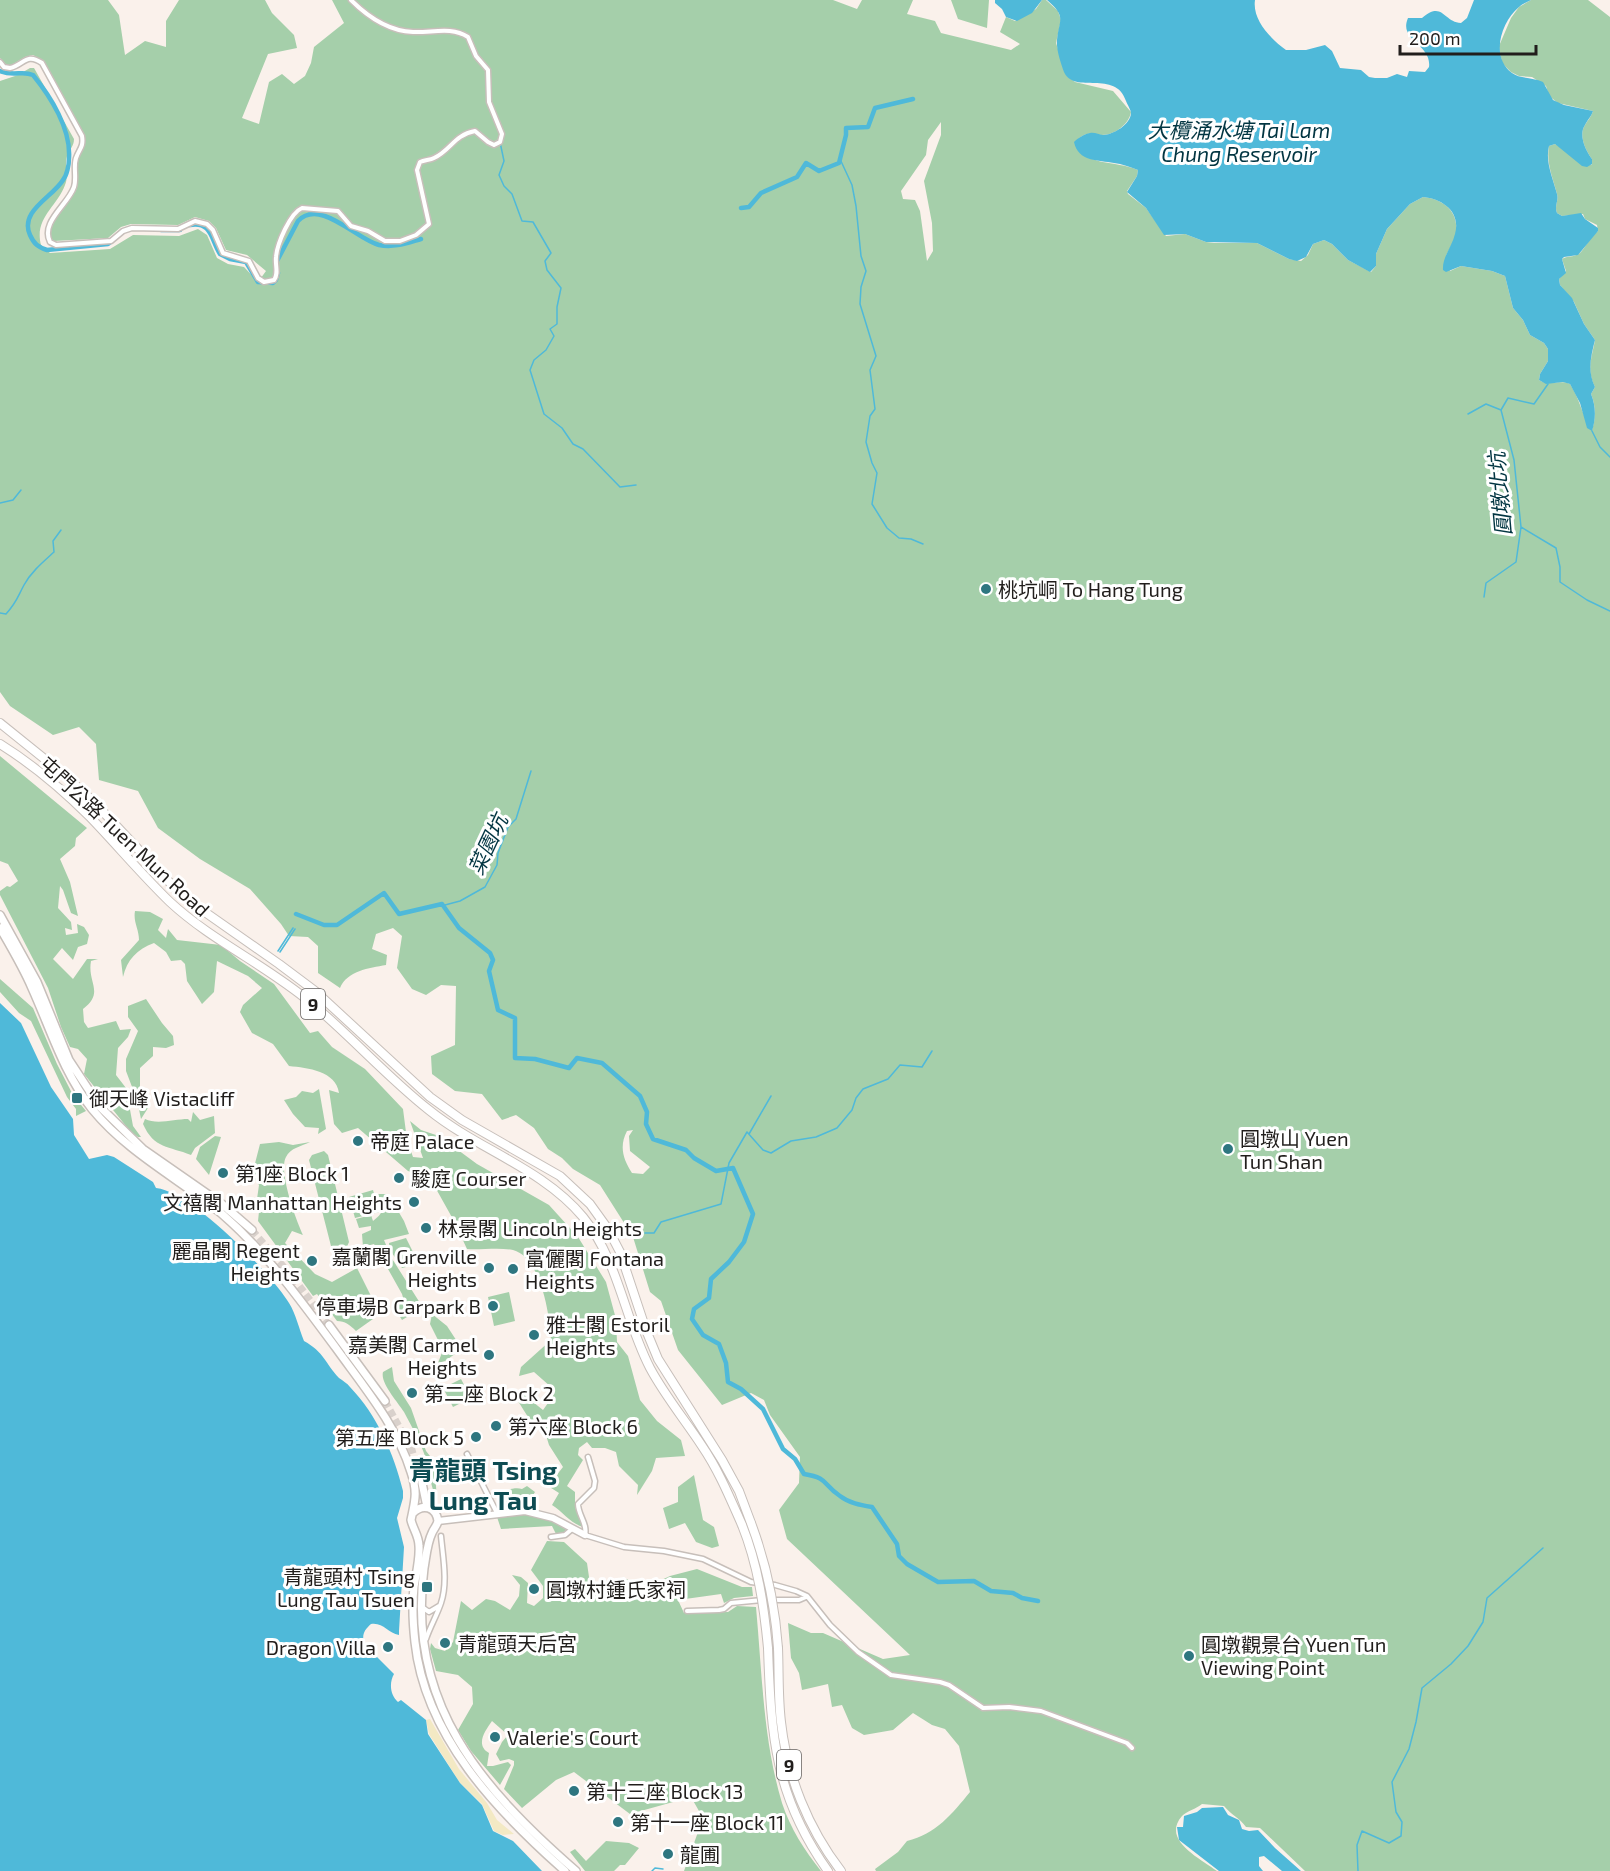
<svg xmlns="http://www.w3.org/2000/svg" width="1610" height="1871" viewBox="0 0 1610 1871" font-family="'Exo 2','Noto Sans TC',sans-serif">
<rect width="100%" height="100%" fill="#faf1eb"/>
<!-- green -->
<path fill="#a5cfaa" fill-rule="evenodd" d="M0 0H108L119 15 125 55 145 41 166 47V21L179 0H265L272 13 294 35 297 48 268 54 242 118 259 124 269 82 282 74 294 84 305 76 311 63 314 47 344 23 332 0H833L857 9 862 0H913L907 14 935 21 941 33 1011 50 1020 44 1000 32 1006 17 1015 21 1036 9 1042 0H1046L1058 11 1061 20 1056 43 1067 76 1075 82 1113 91 1131 112C1129 124 1115 135 1102 135 1097 135 1092 133 1087 134 1082 135 1078 139 1075 142 1084 167 1115 160 1138 170L1137 176 1127 191 1128 194 1146 208 1166 236 1185 234 1206 242 1214 243H1257L1289 259 1301 261 1308 255 1313 244 1324 240 1332 244 1348 260 1371 272 1376 266V254L1387 229 1410 204 1423 197C1442 199 1459 210 1456 233 1455 240 1449 249 1446 256L1450 271 1461 266 1492 271 1505 276 1513 308 1523 320 1530 335 1544 343 1548 349V361L1540 374 1539 380C1550 387 1560 379 1570 384 1580 399 1582 416 1592 430 1596 418 1596 406 1591 394L1595 387C1586 370 1592 357 1595 340L1584 324 1574 302 1560 285 1559 279 1566 271 1562 259C1568 255 1575 258 1581 252 1587 245 1590 237 1598 231L1597 225 1585 219 1583 214 1562 216 1557 213C1554 206 1559 201 1557 194 1553 178 1546 163 1549 146L1555 144 1591 165 1592 164V159C1586 151 1578 135 1585 125 1588 120 1591 117 1593 111L1558 103 1549 96 1546 86 1532 77 1519 76 1511 72 1502 63 1499 46 1511 18 1519 7 1531 0H1588L1610 17V1871H1305L1260 1828 1246 1827C1240 1818 1231 1815 1224 1806L1202 1804C1196 1809 1187 1811 1182 1816 1161 1840 1200 1858 1217 1871H876L875 1869 898 1852 907 1841C936 1834 952 1814 970 1792L959 1746 945 1729 932 1725 913 1713 893 1730 864 1735 852 1728 842 1705 832 1707 828 1684 802 1690 799 1673 791 1658 788 1623 811 1633H823L883 1659 910 1655 787 1539 779 1510 799 1483 800 1457 770 1415 764 1400 751 1393 722 1405 678 1350 661 1301 650 1292 633 1237 600 1185 573 1169 562 1158 548 1149 534 1128 516 1115 502 1120 482 1094 455 1091 432 1074 431 1056 455 1045 456 986 441 985 426 995 412 989 397 968 402 936 393 928 376 934 372 949 387 955 386 965C369 968 347 971 340 988L318 973V946L308 937 289 936 281 924 250 889 200 859 158 828 138 791 99 780 96 744 79 727 53 735 10 706 0 692V81L18 75 30 68H34L74 139C74 147 69 149 67 156 64 165 69 176 65 185 57 207 34 218 41 245L50 253 110 249 133 235 179 236 198 229 207 235 217 258 228 264 244 267 258 282 266 271 247 255 226 250 216 228 209 221 195 217 178 225 131 224 121 227 108 238 54 241 51 239C47 220 69 205 76 190 80 181 76 170 78 161 80 150 87 150 84 135L44 61 33 55 25 57 10 66 5 64 0 58ZM941 122V135L924 181 932 223 933 251 927 261 920 211 915 200 903 199 901 191 926 155 928 140ZM633 1130 629 1136 630 1151 650 1167 643 1174 632 1173C623 1159 619 1146 627 1131Z
M951 0H989L987 28 958 19Z
M0 756 87 828 76 838 75 846 60 859 70 882 78 916 71 913 63 890 60 886 58 908 71 922 72 930 65 928 66 935 78 933 77 924 84 927 89 935 87 944 78 947 73 960 62 948 53 959 73 979 87 959H98L91 961C87 983 105 992 83 1009L84 1022 88 1028 116 1021 120 1030 131 1029 128 1037 118 1048 116 1075 126 1088 133 1126 141 1137H138L130 1131 84 1074 87 1059 78 1049 70 1047 61 1027 48 988 0 895V891L7 886 10 887 18 881 8 864 0 861Z
M135 911 150 912 163 919 158 930 166 938 168 929 177 940 221 945 240 961 274 984 310 1033 318 1031 332 1047 365 1069 403 1109 407 1140 413 1157 423 1158 410 1121 421 1130 439 1136 477 1164 549 1205 578 1237 606 1282 616 1319 617 1342 628 1356 640 1400 657 1421 681 1440 685 1456 656 1458 652 1471 637 1495 638 1485 619 1466 616 1452 605 1448H592L587 1442 579 1448 578 1455 583 1460 567 1486 575 1492V1507L583 1527C570 1523 563 1512 552 1505L559 1493 548 1486 563 1467 549 1445 545 1432 528 1417 511 1390H518L543 1410 553 1396 551 1387 534 1372 519 1376 521 1367 551 1340C550 1316 541 1257 513 1250 499 1247 481 1250 467 1249L454 1221 430 1178 408 1171 358 1128 342 1133 334 1124 329 1090 339 1093C336 1071 308 1068 289 1066L273 1044 252 1033 240 1012 243 1005 262 988 248 976 217 961 214 992 202 1004 187 981 185 964 181 960 171 961 166 952 154 943C137 949 127 960 123 977L121 960 139 940C139 929 133 922 135 911Z
M0 979 33 1008 57 1064 73 1095 86 1111 76 1116V1109L67 1097 31 1021 19 1013 0 992Z
M146 999 162 1023 173 1036 174 1045 166 1048 153 1047V1056L140 1068V1092L147 1097 148 1108 141 1119 137 1100 126 1071V1059L138 1031 128 1017V1006Z
M319 1089 326 1129 318 1134 319 1128 305 1127 293 1114 284 1100 296 1097 302 1091 313 1093Z
M193 1112 200 1120 214 1116 215 1133 195 1148 191 1155C169 1146 154 1149 143 1124L145 1119C157 1125 175 1119 188 1119L191 1122Z
M215 1136 221 1137 209 1175 196 1159 200 1147Z
M279 1142 293 1145 310 1142C302 1146 290 1148 286 1157 278 1171 296 1220 303 1235L292 1231 285 1243 315 1274 332 1282 357 1268 380 1314 356 1331C350 1325 345 1321 337 1321L317 1294 313 1296 258 1221 260 1202 257 1199 259 1185 252 1175 260 1144Z
M324 1151 328 1155 349 1242 346 1249 335 1251 331 1246 309 1160 312 1155Z
M373 1190 379 1212 355 1218 349 1197Z
M378 1194H388L404 1221 409 1234 384 1240 391 1257 420 1303 412 1308 407 1307 412 1314 402 1320 394 1307 404 1301 402 1294 374 1244 363 1247 362 1234 371 1230V1226L359 1228 356 1219 371 1215 373 1221C386 1211 383 1208 378 1194Z
M406 1238 415 1256 410 1266 402 1268 390 1250 389 1243Z
M509 1292 515 1321 494 1326 488 1297Z
M432 1314 447 1326 462 1349 445 1361 438 1363 443 1350 430 1324Z
M392 1367 394 1381 411 1408 426 1451 434 1461 437 1499C430 1486 430 1473 426 1459 421 1443 412 1427 404 1412 398 1402 380 1383 383 1372Z
M461 1379 471 1398 453 1407 443 1388Z
M694 1475 703 1520 714 1527 719 1546 712 1548 696 1542 685 1523 669 1529 663 1508 678 1502V1487Z
M527 1486 535 1492 529 1502 504 1503H502L499 1493C506 1490 515 1487 522 1489Z
M520 1513 550 1519 568 1531 565 1533 556 1534 552 1526 501 1529 497 1517Z
M547 1541 564 1542 587 1563 592 1598 612 1583 627 1579 635 1587 639 1581 655 1583 670 1576 697 1569 742 1587H752L753 1596 734 1598 724 1603 721 1594 678 1600 684 1613 728 1612 737 1606 756 1607C762 1672 763 1740 782 1803 790 1828 805 1851 821 1871H684L703 1818 691 1797 630 1814 574 1772 556 1780 522 1808 504 1789 514 1765V1761L509 1759 500 1761 496 1754 502 1742 508 1735 492 1721C485 1731 475 1745 489 1753L487 1766H493L508 1762 511 1765 500 1785 471 1751 458 1730 473 1704 472 1687 458 1675 436 1671 430 1649 431 1643 435 1648 445 1651 453 1642 461 1601 472 1610 486 1599 495 1601 510 1610 519 1596 520 1585 512 1575 521 1577 528 1583 527 1603 534 1606 543 1598V1586L531 1570Z
M606 1841 629 1843 639 1848 625 1865H620L614 1871H585L570 1852 575 1849 586 1861Z"/>
<!-- sand -->
<path fill="#f3e9c4" d="M430 1719 459 1769 487 1803 497 1820 514 1834 503 1835 494 1831 482 1804 460 1783 429 1734 426 1720Z"/>
<!-- water -->
<path fill="#4fb9d9" d="M995 0H1042L1032 13 1017 21 1006 17 1002 9 995 3Z
M1047 0H1255C1252 20 1271 39 1286 50H1306L1325 45 1332 51 1340 68 1361 70 1369 77 1375 78H1387L1397 74 1407 77 1409 71 1425 72 1429 67C1432 44 1398 41 1408 18H1422C1443 0 1443 22 1461 23L1467 18 1474 0H1531C1527 2 1522 4 1519 7 1501 22 1490 57 1512 73 1520 79 1533 77 1543 82L1553 100 1564 105 1593 111C1591 117 1588 119 1585 125 1578 135 1586 151 1592 159V164L1587 167 1582 166 1555 144 1549 146C1545 162 1553 178 1557 194 1559 201 1554 206 1557 213L1562 216 1581 213 1585 219 1598 228V231L1578 255 1564 257 1562 259 1566 273 1559 279 1560 285 1572 298 1584 324 1595 340C1591 356 1587 371 1595 387L1591 394C1596 406 1596 419 1592 431L1587 428 1580 403 1570 384 1563 382 1546 384 1539 380 1540 374 1548 361V349L1544 343 1530 335 1523 320 1513 308 1505 276 1492 271 1461 266 1446 272 1443 270C1442 257 1452 247 1455 234 1461 212 1443 199 1423 197L1410 204 1387 229 1376 254V266L1370 272 1348 260 1332 244 1324 240 1313 244 1306 257 1297 261 1289 259 1257 243 1206 242 1185 234 1164 235 1146 208 1127 192 1137 176 1138 170C1130 167 1122 164 1114 163 1099 160 1078 162 1074 142 1078 138 1084 134 1090 133 1095 132 1099 135 1103 135 1113 135 1131 124 1131 113 1131 110 1127 104 1126 101 1116 69 1074 95 1064 72 1061 64 1056 49 1057 40 1059 19 1067 17 1047 0Z
M0 1003 21 1023 51 1087 73 1119 74 1135 89 1159 107 1155 114 1157 153 1182 156 1188C191 1191 270 1272 289 1303 296 1314 299 1329 304 1341 324 1352 325 1363 339 1378 343 1381 347 1383 350 1387 377 1415 394 1454 403 1491V1498L397 1518 404 1547 399 1631V1635C388 1633 383 1622 371 1624 364 1630 361 1636 365 1645L394 1674C389 1683 390 1695 398 1702L401 1700 426 1720 428 1734 460 1783 482 1805 493 1831 513 1841 542 1871H0Z
M1223 1807 1228 1815 1239 1820 1242 1829 1249 1831 1258 1830 1275 1848 1301 1871H1282L1264 1856 1259 1857V1866L1263 1871H1219L1179 1840 1177 1827H1183L1184 1816 1197 1812 1202 1808Z"/>
<g fill="none" stroke-linecap="round" stroke-linejoin="round">
<!-- stream -->
<path stroke="#4fb9d9" stroke-width="1.5" d="M500 142 504 161 499 175 504 186 512 194 522 221 533 222 551 253 545 261 547 270 561 288 557 307V324L550 329 554 336 546 350 534 360 530 370 544 414 562 428 573 444 583 449 620 487 636 485
M840 159 852 185 856 206 861 256 866 271 861 287 860 304 876 356 870 370 875 409 870 416 866 442 872 463 877 473 872 504 887 528 899 538 911 539 923 544
M1468 414 1486 404 1501 410 1508 398 1534 404 1548 384
M1592 431 1600 447 1610 457
M0 503 13 500 21 490
M1521 527 1556 548 1560 567V582L1587 600 1610 611
M1484 597 1486 583 1516 562 1521 527 1514 460 1501 410
M0 613 6 614C17 602 17 598 24 585 31 572 43 562 54 552L53 541 61 530
M445 905 460 901 485 887 497 865 498 853 508 827 516 819 531 771
M278 951 293 928
M280 952 295 929
M749 1134 771 1096
M645 1233H654L661 1222 721 1204 729 1163 747 1132 763 1150 771 1153 791 1141 816 1137 837 1128 852 1110 856 1098 863 1089 888 1079 900 1065 922 1067 932 1051
M652 1871 655 1868 663 1869
M1358 1871 1357 1845 1362 1831 1389 1843 1401 1836 1402 1822 1396 1812 1392 1782 1409 1749 1416 1722 1422 1688 1451 1664 1468 1646 1483 1622 1487 1598 1543 1548"/>
<!-- canal -->
<path stroke="#4fb9d9" stroke-width="4.5" d="M0 71C14 77 22 70 33 75 51 97 71 129 69 158 69 165 67 175 63 180 53 197 19 211 30 235 34 244 38 247 47 250L108 244 112 241
M741 208 749 207 761 193 797 177 806 163 819 171 839 163 846 135V128L868 127 875 108 913 99
M190 225C212 221 211 240 220 254L230 259 246 262 258 282 273 283 276 280 278 273
M161 230H180
M277 261 298 221C320 198 356 239 379 245 394 248 407 243 421 239
M296 914 324 925H337L384 893 399 914 442 904 459 928 490 953 493 960 489 971 498 1010 515 1018V1058L535 1059 569 1068 577 1058 602 1063 640 1096 647 1112 646 1124 653 1139 686 1150 694 1158 716 1171 733 1168 753 1214 744 1242 729 1262 711 1279 709 1298 694 1309 692 1319 703 1335 719 1344 726 1363 728 1382 741 1389 763 1409 783 1449 795 1459 804 1474C829 1478 822 1484 840 1496 849 1503 860 1505 872 1507L897 1544 899 1556 907 1564 938 1582 974 1581 991 1591 1013 1593 1022 1598 1038 1601"/>
<!-- primary-tunnel -->
<path stroke="#d9d1cc" stroke-width="7" stroke-dasharray="7 3.5" stroke-linecap="butt" d="M252 1230 295 1280 329 1325
M385 1401 412 1450 422 1483"/>
<!-- street casing -->
<g stroke="#c7bfba" stroke-width="7">
<path id="street" d="M0 62 4 67 10 68C24 65 26 52 42 63L82 136C84 147 79 149 76 158 73 167 77 178 74 187 68 205 40 222 50 242L56 245 111 241 123 231 132 228 178 229 195 221 207 224 213 230 223 253 249 261 258 278 264 282 274 280C279 273 275 266 276 257 277 244 290 213 302 208L338 211 351 226 368 231 385 241H400L416 235 429 224 417 170 420 162C425 160 430 160 434 158 451 150 454 135 475 131L488 142 494 145 500 142 502 134 489 102 488 70 476 56 468 37C451 26 432 33 413 32 389 31 367 16 351 0
M467 1454 497 1513
M588 1457 595 1481 594 1488 578 1504C578 1515 588 1524 585 1535L624 1547 664 1551 703 1559 751 1582 775 1585 796 1591 807 1596 830 1625 858 1652 891 1675 940 1682 949 1685 983 1708 1009 1707 1041 1711 1127 1743 1132 1748
M551 1537 565 1535 572 1529
M773 1600H799L806 1597
M422 1607 429 1612 439 1606
M687 1611 719 1610 724 1609 731 1603 762 1600
M426 1639C430 1627 437 1615 441 1603 448 1582 443 1558 441 1536"/>
</g>
<!-- secondary casing -->
<g stroke="#c7bfba" stroke-width="9">
<path id="secondary" d="M438 1521 525 1511 553 1518 585 1535"/>
</g>
<!-- primary casing -->
<g stroke="#c7bfba" stroke-width="10">
<path id="primary" d="M0 915 37 982 69 1060 100 1107 143 1149 222 1204 252 1230
M0 928C11 947 23 967 32 988 51 1030 63 1072 92 1109 128 1153 178 1178 222 1214 267 1253 301 1301 336 1348 364 1387 397 1426 411 1472 418 1493 415 1500 411 1520 413 1529 419 1536 419 1546 420 1559 416 1574 414 1587 412 1605 413 1624 415 1642 425 1736 497 1811 565 1871
M329 1325 385 1401
M422 1483 427 1507
M413 1513C423 1503 436 1507 438 1521 437 1526 434 1528 432 1533 427 1543 426 1557 424 1568 406 1703 481 1788 576 1871"/>
</g>
<!-- highway casing -->
<g stroke="#c7bfba" stroke-width="10">
<path id="highway" d="M0 723 62 773 94 802 165 878 192 903 279 964 315 991 430 1097 462 1120 560 1176 590 1204 608 1229 620 1252 646 1330 658 1359 722 1460 739 1491 751 1523
M0 744C32 764 63 790 90 817 117 845 142 875 170 902 212 941 266 965 310 1002 351 1036 387 1077 429 1110 477 1149 542 1168 583 1217 619 1261 624 1318 650 1368 665 1396 685 1420 702 1446 719 1471 730 1498 742 1525
M768 1648C771 1736 775 1797 828 1871
M778 1648C779 1673 778 1698 781 1722 787 1776 808 1828 841 1871"/>
</g>
<!-- street -->
<use href="#street" stroke="#fff" stroke-width="4"/>
<!-- secondary -->
<use href="#secondary" stroke="#fff" stroke-width="6"/>
<!-- primary -->
<use href="#primary" stroke="#fff" stroke-width="7"/>
<!-- highway -->
<use href="#highway" stroke="#fff" stroke-width="8"/>
<!-- highway-bridge casing -->
<g stroke="#c7bfba" stroke-width="10" stroke-linecap="butt">
<path id="highway-bridge" d="M751 1523C766 1563 775 1605 778 1648
M742 1525C758 1565 764 1606 768 1648"/>
</g>
<!-- highway-bridge -->
<use href="#highway-bridge" stroke="#fff" stroke-width="8"/>
</g>
<!-- markers -->
<g fill="#2e7680" stroke="#fff" stroke-width="2">
<circle cx="986" cy="589" r="6"/>
<rect x="71" y="1092" width="12" height="12" rx="3"/>
<circle cx="358" cy="1141" r="6"/>
<circle cx="1228" cy="1149" r="6"/>
<circle cx="223" cy="1173" r="6"/>
<circle cx="399" cy="1178" r="6"/>
<circle cx="414" cy="1202" r="6"/>
<circle cx="426" cy="1228" r="6"/>
<circle cx="312" cy="1261" r="6"/>
<circle cx="489" cy="1268" r="6"/>
<circle cx="513" cy="1269" r="6"/>
<circle cx="493" cy="1306" r="6"/>
<circle cx="534" cy="1335" r="6"/>
<circle cx="489" cy="1355" r="6"/>
<circle cx="412" cy="1393" r="6"/>
<circle cx="496" cy="1426" r="6"/>
<circle cx="476" cy="1437" r="6"/>
<rect x="421" y="1581" width="12" height="12" rx="3"/>
<circle cx="534" cy="1589" r="6"/>
<circle cx="445" cy="1643" r="6"/>
<circle cx="388" cy="1647" r="6"/>
<circle cx="1189" cy="1656" r="6"/>
<circle cx="495" cy="1737" r="6"/>
<circle cx="574" cy="1791" r="6"/>
<circle cx="618" cy="1822" r="6"/>
<circle cx="668" cy="1854" r="6"/>
</g>
<g text-anchor="middle" dominant-baseline="central" stroke-width="6" stroke-linejoin="round" paint-order="stroke">
<!-- shield labels -->
<g fill="#fff" stroke="#646260" stroke-width="1.5">
<rect x="301" y="989" width="24" height="30" rx="4.5"/>
<rect x="777" y="1750" width="24" height="30" rx="4.5"/>
</g>
<g font-size="18" font-weight="bold" fill="#211e1c">
<text x="313" y="1004">9</text>
<text x="789" y="1765">9</text>
</g>
<!-- poi labels -->
<g font-size="20" fill="#211e1c" stroke="#fff" text-anchor="start">
<text x="998" y="589">桃坑峒 To Hang Tung</text>
<text x="89" y="1098">御天峰 Vistacliff</text>
<text x="1240" y="1138">圓墩山 Yuen<tspan x="1240" dy="23">Tun Shan</tspan></text>
<text x="370" y="1141">帝庭 Palace</text>
<text x="235" y="1173">第1座 Block 1</text>
<text x="411" y="1178">駿庭 Courser</text>
<text x="402" y="1202" text-anchor="end">文禧閣 Manhattan Heights</text>
<text x="438" y="1228">林景閣 Lincoln Heights</text>
<text x="300" y="1250" text-anchor="end">麗晶閣 Regent<tspan x="300" dy="23">Heights</tspan></text>
<text x="477" y="1256" text-anchor="end">嘉蘭閣 Grenville<tspan x="477" dy="23">Heights</tspan></text>
<text x="525" y="1258">富儷閣 Fontana<tspan x="525" dy="23">Heights</tspan></text>
<text x="481" y="1306" text-anchor="end">停車場B Carpark B</text>
<text x="546" y="1324">雅士閣 Estoril<tspan x="546" dy="23">Heights</tspan></text>
<text x="477" y="1344" text-anchor="end">嘉美閣 Carmel<tspan x="477" dy="23">Heights</tspan></text>
<text x="424" y="1393">第二座 Block 2</text>
<text x="508" y="1426">第六座 Block 6</text>
<text x="464" y="1437" text-anchor="end">第五座 Block 5</text>
<text x="415" y="1576" text-anchor="end">青龍頭村 Tsing<tspan x="415" dy="23">Lung Tau Tsuen</tspan></text>
<text x="546" y="1589">圓墩村鍾氏家祠</text>
<text x="457" y="1643">青龍頭天后宮</text>
<text x="1201" y="1644">圓墩觀景台 Yuen Tun<tspan x="1201" dy="23">Viewing Point</tspan></text>
<text x="376" y="1647" text-anchor="end">Dragon Villa</text>
<text x="507" y="1737">Valerie's Court</text>
<text x="586" y="1791">第十三座 Block 13</text>
<text x="630" y="1822">第十一座 Block 11</text>
<text x="680" y="1854">龍圃</text>
</g>
<!-- street labels -->
<g font-size="20" fill="#211e1c" stroke="#fff">
<text transform="translate(125 836) rotate(43)">屯門公路 Tuen Mun Road</text>
</g>
<!-- water labels -->
<g font-size="21" font-style="italic" fill="#023542" stroke="#fff">
<text x="1239" y="129">大欖涌水塘 Tai Lam<tspan x="1239" dy="24">Chung Reservoir</tspan></text>
<text transform="translate(1499 494) rotate(-95)">圓墩北坑</text>
<text transform="translate(487 844) rotate(-65)">菜園坑</text>
</g>
<!-- district labels -->
<g font-size="26" font-weight="bold" fill="#0e4c53" stroke="#fff">
<text x="483" y="1469">青龍頭 Tsing<tspan x="483" dy="30">Lung Tau</tspan></text>
</g>
</g>
<!-- scale -->
<path d="M1400 45v9h136v-9" fill="none" stroke="#211e1c" stroke-width="3"/>
<text x="1409" y="45" font-size="18" fill="#211e1c" stroke="#ffffff" stroke-width="4.5" paint-order="stroke">200 m</text>
</svg>
